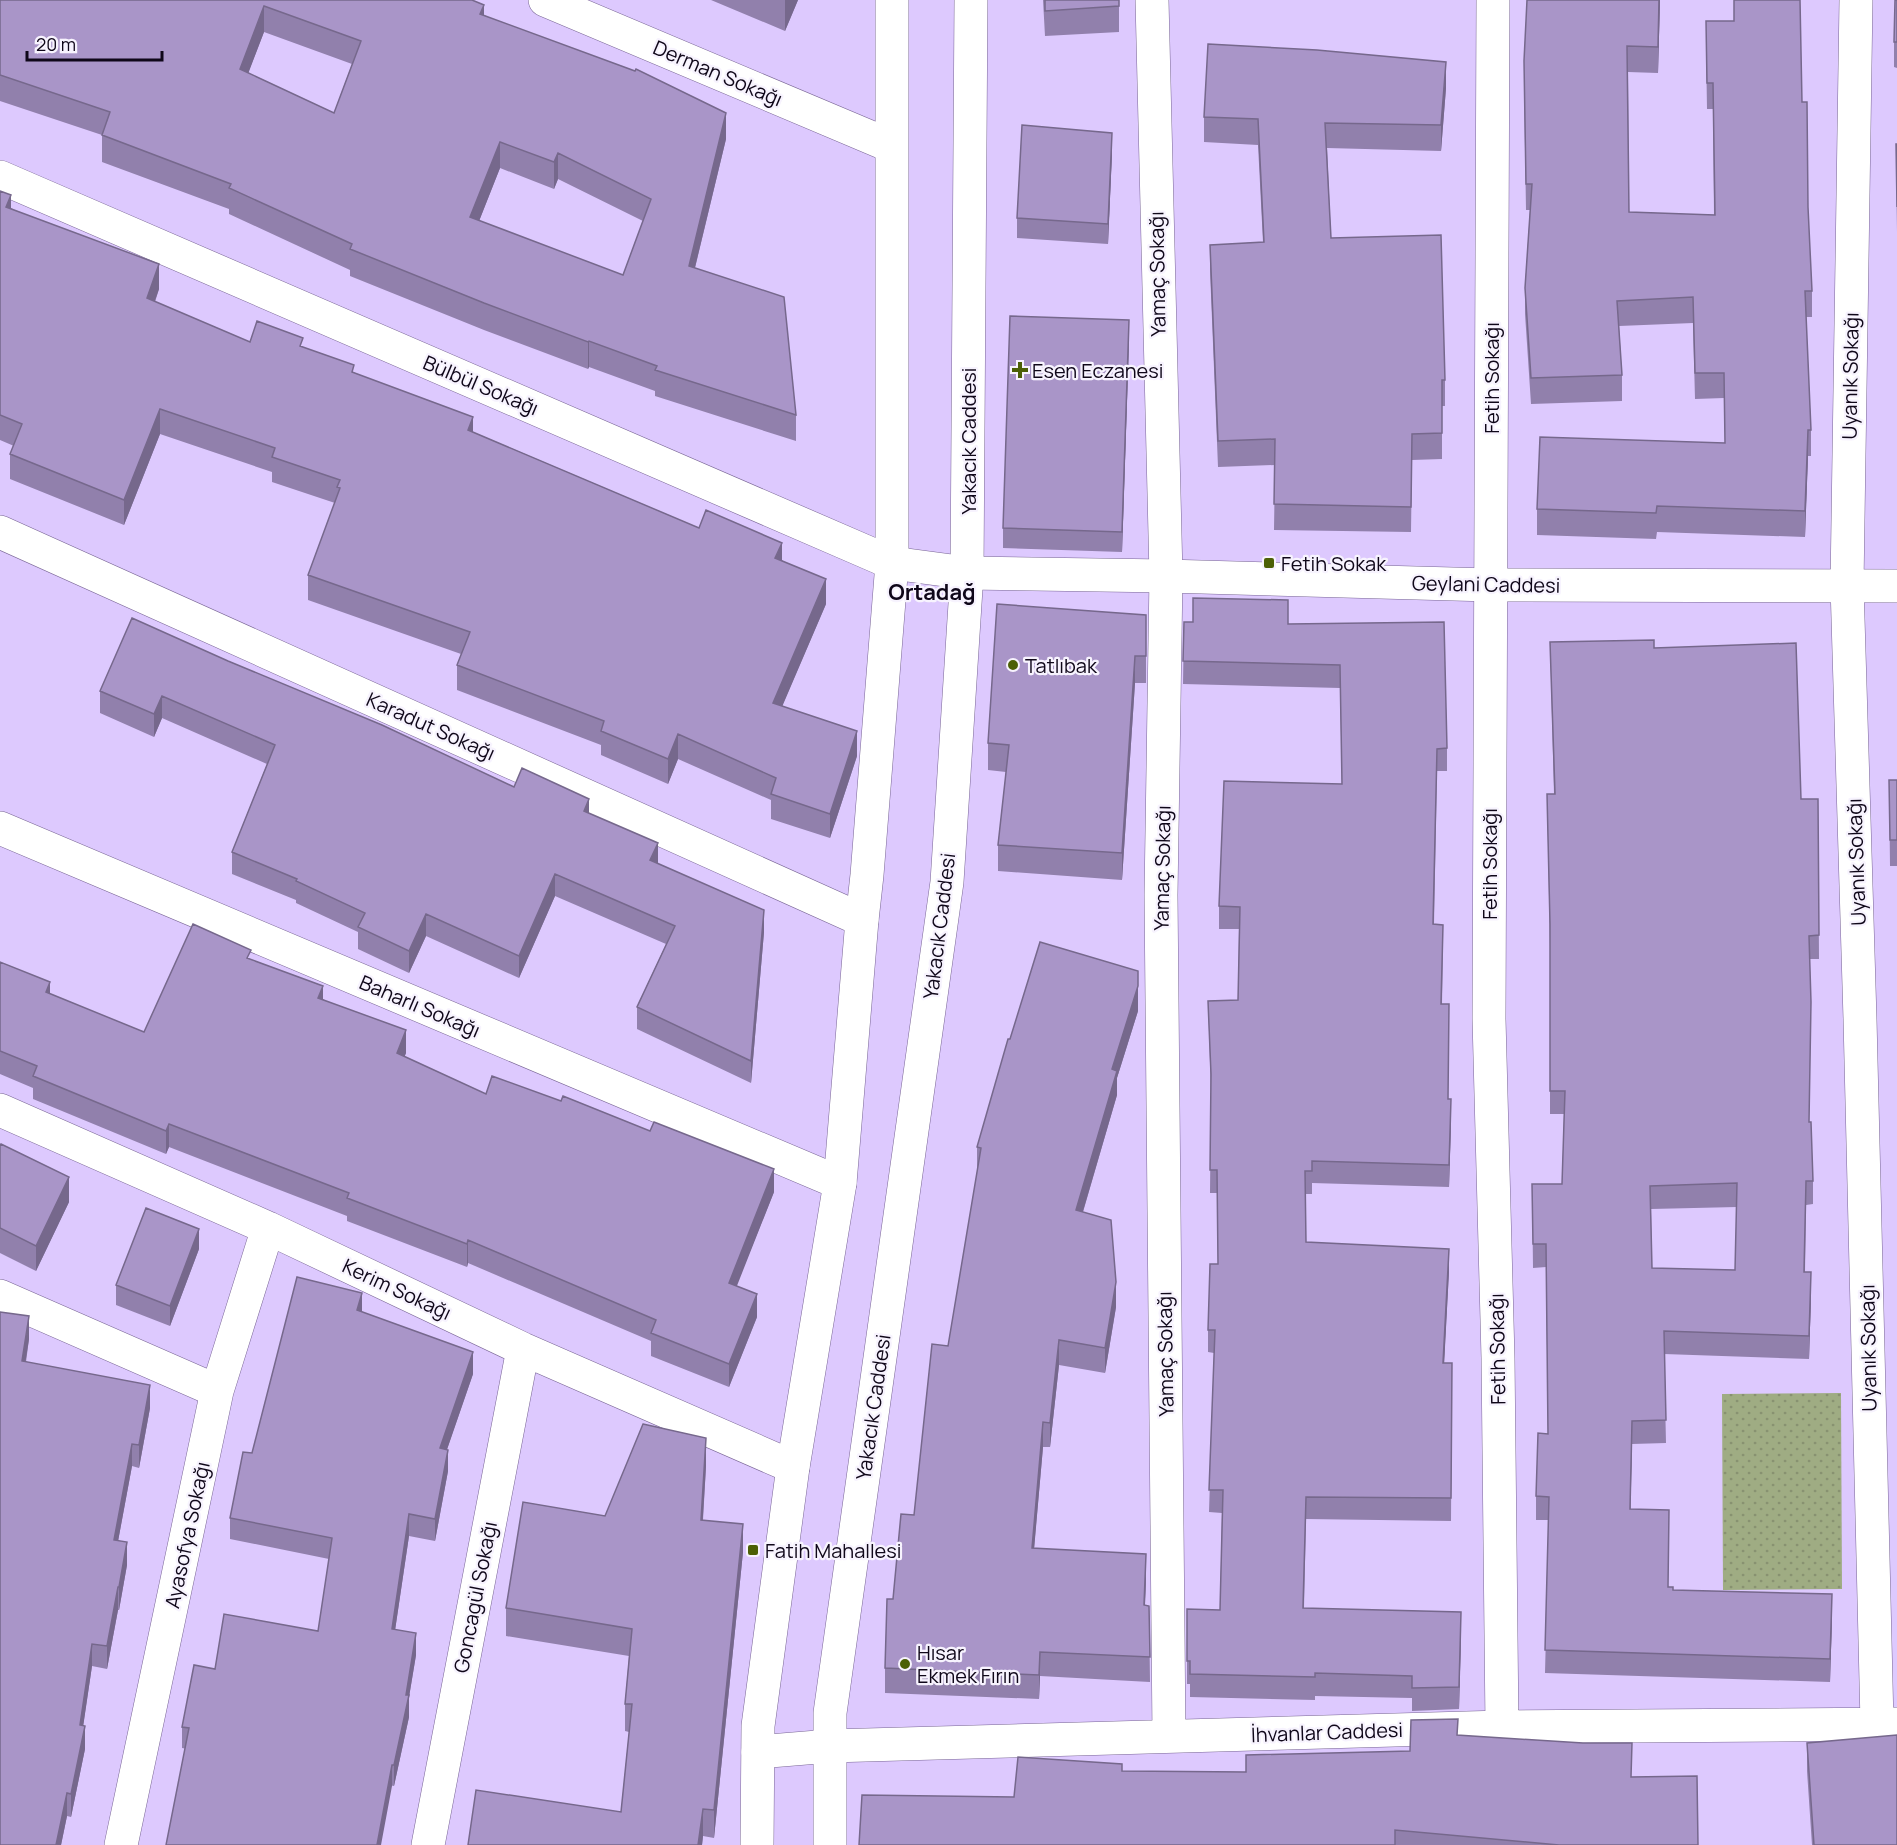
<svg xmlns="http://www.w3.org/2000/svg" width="1897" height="1845" viewBox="0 0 1897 1845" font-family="Manrope,sans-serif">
<defs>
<pattern id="grass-dots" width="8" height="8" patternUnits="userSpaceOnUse" patternTransform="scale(1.5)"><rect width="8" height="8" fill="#9fac83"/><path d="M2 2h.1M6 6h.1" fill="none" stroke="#889271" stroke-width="1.8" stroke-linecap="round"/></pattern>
</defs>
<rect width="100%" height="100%" fill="#ddc9fe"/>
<!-- grass -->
<path fill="url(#grass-dots)" d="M1841 1393 1842 1589 1723 1590 1722 1394Z"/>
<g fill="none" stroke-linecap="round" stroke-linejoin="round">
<!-- street casing -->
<g stroke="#796695" stroke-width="34">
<path id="street" d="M545 0 891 146
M1152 0 1166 576 1161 895 1169 1736
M1493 0 1489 1019 1498 1358 1502 1727
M1856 0 1847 585 1860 1019 1877 1723
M0 177 892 563 967 573
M0 532 862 920
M0 828 840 1183
M0 1110 268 1228 523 1349 793 1467
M0 1296 217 1391
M758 1752 830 1746 1502 1727 1897 1724
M121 1845 217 1391 268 1228
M428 1845 523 1349"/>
</g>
<!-- secondary casing -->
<g stroke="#796695" stroke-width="34">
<path id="secondary" d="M967 573 1166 576 1490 585 1897 586
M757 1845 758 1726 793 1467 840 1183 862 920 867 875 892 563V0
M830 1845V1713L947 882 967 573 971 0"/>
</g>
<!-- street -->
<use href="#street" stroke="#fff" stroke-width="33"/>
<!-- secondary -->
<use href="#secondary" stroke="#fff" stroke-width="33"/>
</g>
<!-- wall -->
<path fill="#9180ac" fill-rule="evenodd" d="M0 0H472L484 15 726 139 695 268 796 415V441L655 396V391L589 367 588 369 484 330 350 276V270L229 214V209L102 162V135L0 101ZM264 32 352 64 334 113 248 73ZM500 168 554 189 558 179 643 221 623 275 479 221Z
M711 0H798L785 31Z
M1043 0H1119V32L1045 36Z
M1660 0 1658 73 1628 72 1629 212 1714 215 1713 109H1707L1706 47 1802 102 1812 291V317H1806L1811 430V456H1808L1805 537 1657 532 1656 539 1537 535V509L1725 443 1724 398 1695 399 1693 323 1619 326 1622 375V401L1531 404 1525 314V288L1530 210H1526L1524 87Z
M1897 0V68L1894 67V42Z
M1446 88 1441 151 1327 148 1331 238 1445 380V406H1442V459L1412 460 1411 532 1274 530 1275 465 1218 467 1210 270V245L1263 242 1258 145 1204 142V117Z
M1896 144H1897V232L1896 169Z
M1112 153 1108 244 1017 238V218Z
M0 191 11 208 159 289 155 302 250 342 303 347 473 432 699 528 782 560 826 604 782 706 857 756 830 838 771 819V800L678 759 668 784 601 755V745L457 690V665L461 654 308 600V575L335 503 272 482V472L160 434 124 525 10 479V454L14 446 0 440Z
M1129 340 1122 552 1003 548V528Z
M1146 615V683H1135L1122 880 998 871V845L1006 772 988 770V743Z
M1184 622 1288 624 1447 748V771H1437L1434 924 1443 947 1442 1004 1448 1099 1451 1121 1449 1187 1312 1183V1194H1306V1242L1449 1271 1444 1363H1452L1451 1521 1306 1519 1304 1608 1461 1634 1459 1709 1412 1711V1698L1315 1696V1700L1190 1697V1684H1187V1609L1220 1610 1222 1513 1209 1512 1214 1353 1208 1352V1330L1218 1264 1217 1193H1210L1211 1093 1208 1001 1238 1000 1239 929H1219V906L1342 784 1340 688 1183 684Z
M1550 642 1654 648 1801 799H1818L1819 959H1810L1809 1122 1813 1181V1204L1806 1205 1805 1272 1811 1296 1809 1359 1664 1354 1666 1443 1632 1444 1630 1509 1669 1533 1668 1587 1673 1590 1832 1617 1830 1682 1545 1673 1549 1520H1536V1496L1548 1434 1546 1267 1533 1268 1532 1184H1562L1564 1114H1550V947L1547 794H1554ZM1737 1207 1735 1270 1652 1268 1651 1209Z
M228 661 514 787 589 814 658 864 764 932 751 1083 637 1029V1007L666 944 555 896 519 978 426 936 409 973 358 949V932L296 903V900L232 874V852L267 764 162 718 154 737 100 713V691Z
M1889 780H1897V866H1890Z
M251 960 323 999 406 1053 404 1057 486 1094 774 1192 736 1286 757 1317 729 1387 651 1356V1341L468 1263 467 1267 347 1221V1216L169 1147 166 1154 33 1099V1088L0 1074V962L50 994 144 1032Z
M1138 1011 1117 1078V1095L1083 1212 1116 1307 1105 1373 1059 1365 1050 1447H1043L1034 1548 1146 1578 1145 1605 1149 1606 1150 1682 1040 1676 1039 1699 885 1693V1668L893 1599 914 1515 948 1346 977 1172V1147L1010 1039Z
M0 1146 69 1202 36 1271 0 1253Z
M199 1249 170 1326 116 1305V1285Z
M0 1312 29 1339 26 1362 150 1408 139 1468 132 1466 118 1541 127 1565 119 1610H118L107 1669 92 1666 83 1726 85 1749 71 1817 67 1816 61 1845H0Z
M362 1312 473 1374 447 1449 448 1471 435 1541 409 1536 395 1630 416 1655 409 1697V1717L394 1786 182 1748V1727L215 1669 318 1631 329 1559 230 1539V1518L252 1453Z
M706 1466 703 1520 743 1552 714 1838 703 1836 702 1845H468L621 1812 629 1732 625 1731V1704L629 1656 506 1636V1608L605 1516Z
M1458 1735 1632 1777 1698 1845H859L1122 1771 1246 1772 1410 1751Z
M1807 1743 1897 1845H1812L1807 1771Z"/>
<!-- shaded-wall -->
<path fill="#76688c" d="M785 0H798L785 31Z
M1659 0H1660L1658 73V47Z
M484 5V31L480 14Z
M264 6V32L240 95V69Z
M1446 62V88L1441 151V125Z
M726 113V139L689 292V266Z
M1112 133V153L1108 244V224Z
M500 142V168L470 244V217Z
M558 153V179L554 189V162Z
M11 195V219L6 207Z
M159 264V289L147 323V298Z
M1129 320V340L1122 552V532Z
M589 341V367L588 369V342Z
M160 409V434L124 525V500Z
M473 417V442L468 430Z
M1808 430V456L1805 537V511Z
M782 543V568L775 558Z
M826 579V604L773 728V703Z
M1135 656V683L1122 880V853Z
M162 696V718L154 737V714Z
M857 731V756L830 838V814Z
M678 734V759L668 784V759Z
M589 799V821L584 811Z
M658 843V865L650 860Z
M555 874V896L519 978V956Z
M764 910V932L751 1083V1061Z
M426 914V936L409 973V951Z
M50 982V1005L46 992Z
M323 986V1009L318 998Z
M1138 986V1011L1117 1078V1095L1076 1235V1210L1112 1069Z
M406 1030V1053L397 1076V1053Z
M1451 1099V1121L1449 1187V1165Z
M169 1124V1147L166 1154V1131Z
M774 1169V1192L729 1306V1283Z
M69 1177V1202L36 1271V1246Z
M199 1229V1249L170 1326V1306Z
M468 1240V1263L467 1267V1244Z
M1449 1249V1271L1443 1385V1363Z
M1811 1272V1296L1809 1359V1336Z
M1116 1282V1307L1105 1373V1348Z
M362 1293V1315L357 1310Z
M757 1294V1317L729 1387V1364Z
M29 1316V1339L22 1384V1361Z
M1059 1340V1365L1050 1447V1423Z
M473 1352V1374L440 1470V1448Z
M150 1385V1408L139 1468V1445Z
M1632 1421V1444L1630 1532V1509Z
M1043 1422V1447L1032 1573V1548Z
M706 1438V1466L701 1548V1520Z
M132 1444V1466L114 1563V1540Z
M448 1450V1471L435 1541V1519Z
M409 1514V1536L392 1651V1629Z
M743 1524V1552L714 1838V1810Z
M127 1542V1565L119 1610V1587Z
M1146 1554V1578L1144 1630V1605Z
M118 1587V1610L107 1669V1646Z
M1832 1594V1617L1830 1682V1659Z
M1461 1612V1634L1459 1709V1687Z
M416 1633V1655L409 1697V1717L394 1786V1765Z
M92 1644V1666L80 1748V1725Z
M1040 1652V1676L1039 1699V1675Z
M85 1726V1749L71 1817V1794Z
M392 1765V1786L381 1845H377Z
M67 1793V1816L61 1845H56Z
M703 1809V1836L702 1845H698Z"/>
<!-- building -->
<path fill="#a995c8" stroke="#76688c" stroke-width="1.5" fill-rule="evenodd" d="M0 0H472L484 5 480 14 635 71 636 69 726 113 689 266 784 297 796 415 655 370 657 366 589 341 588 342 484 303 350 249 352 244 229 188 231 184 102 135 110 112 0 75ZM264 6 361 41 334 113 240 69ZM500 142 554 162 558 153 651 199 623 275 470 217Z
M1045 0H1119V6L1045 11Z
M1527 0H1659L1658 47 1627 46 1629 212 1715 215 1713 83H1707L1706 21H1734V0H1800L1802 102H1807L1808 207 1812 291H1805L1811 430H1808L1805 511 1657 506 1656 513 1537 509 1540 437 1725 443 1724 373H1695L1693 297 1617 301 1622 375 1531 378 1525 288 1532 184H1526L1524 61Z
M1895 0H1897V42H1894Z
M1208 44 1317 50 1446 62 1441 125 1325 123 1331 238 1441 235 1445 380H1442V433L1412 434 1411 507 1274 504 1275 439 1218 441 1210 245 1264 242 1258 119 1204 117Z
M1022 125 1112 133 1108 224 1017 218Z
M1896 144H1897V207Z
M0 191 11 195 6 207 159 264 147 298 250 342 257 321 303 338 300 346 354 365 352 372 473 417 468 430 699 528 706 510 782 543 775 558 826 579 773 703 857 731 830 814 771 794 776 778 678 734 668 759 601 731 604 721 457 665 470 632 308 575 340 488 337 487 340 480 272 457 275 448 160 409 124 500 10 454 22 424 0 415Z
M1010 316 1129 320 1122 532 1003 528Z
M1193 598 1288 600V624L1444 622 1447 748 1437 749 1433 924 1443 925 1441 1004H1449L1448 1099H1451L1449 1165 1312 1161V1171H1305L1306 1242 1449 1249 1443 1363H1452L1451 1498 1306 1497 1303 1608 1461 1612 1459 1687 1412 1688V1676L1315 1673V1677L1190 1674V1661H1187V1609L1220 1610 1223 1490H1209L1215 1330H1208L1210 1264H1218L1217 1170H1210L1211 1074 1208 1001 1238 1000 1240 907 1219 906 1224 781 1342 784 1340 665 1183 661 1184 622H1193Z
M997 604 1146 615V656H1135L1122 853 998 845 1009 745 988 743Z
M132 618 228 661 382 725 514 787 522 768 589 799 584 811 658 843 650 860 764 910 751 1061 637 1007 675 926 555 874 519 956 426 914 409 951 358 927 365 913 296 881 297 879 232 852 275 745 162 696 154 714 100 691Z
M1654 640V648L1796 643 1801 799H1818L1819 935 1809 936 1811 1002 1809 1122H1811L1813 1181H1806L1804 1272H1811L1809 1336 1664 1331 1666 1420 1632 1421 1630 1509 1669 1510 1668 1587H1673V1590L1832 1594 1830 1659 1545 1650 1549 1497 1536 1496 1538 1433 1548 1434 1546 1244H1533L1532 1184H1562L1565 1091H1550V924L1547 794H1555L1550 642ZM1737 1183 1735 1270 1652 1268 1650 1186Z
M1889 780H1897V840H1890Z
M193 924 251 950 247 958 323 986 318 998 406 1030 397 1053 486 1094 492 1076 561 1101 563 1096 650 1131 654 1122 774 1169 729 1283 757 1294 729 1364 651 1333 656 1320 468 1240 467 1244 347 1198 349 1193 169 1124 166 1131 33 1076 37 1066 0 1051V962L50 982 46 992 144 1032Z
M1040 942 1138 971V986L1112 1069 1117 1071 1076 1210 1111 1220 1116 1282 1105 1348 1059 1340 1050 1423 1043 1422 1032 1548 1146 1554 1144 1605 1149 1606 1150 1657 1040 1652 1039 1675 885 1668 887 1599H893L901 1514 914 1515 932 1344 948 1346 981 1148 977 1147 1008 1039H1010Z
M1 1144 69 1177 36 1246 0 1228V1146Z
M146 1208 199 1229 170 1306 116 1285Z
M297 1277 362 1293 357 1310 473 1352 440 1448 448 1450 435 1519 409 1514 392 1629 416 1633 406 1695H409L394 1765H392L377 1845H166L189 1728 182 1727 194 1665 215 1669 224 1614 318 1631 332 1538 230 1518 243 1452 252 1453Z
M0 1312 29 1316 22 1361 150 1385 139 1445 132 1444 114 1540 127 1542 119 1587H118L107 1646 92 1644 80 1725 85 1726 71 1794 67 1793 56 1845H0Z
M643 1424 706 1438 701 1520 743 1524 714 1810 703 1809 698 1845H468L476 1790 621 1812 632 1704H625L632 1629 506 1608 523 1502 605 1516Z
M1458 1719 1457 1735 1583 1743H1632L1631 1777 1697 1776 1698 1845H1559L1395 1830V1845H859L862 1795 1014 1797 1018 1757 1122 1764V1771L1246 1772V1755L1410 1751 1411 1720Z
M1897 1735V1845H1814L1807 1743Z"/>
<!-- markers -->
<g fill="#4c6006" stroke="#f7f3fe" stroke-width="2">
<path d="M1017 361h6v6h6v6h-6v6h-6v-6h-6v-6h6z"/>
<rect x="1263" y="557" width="12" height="12" rx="3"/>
<circle cx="1013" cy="665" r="6"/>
<rect x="747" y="1544" width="12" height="12" rx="3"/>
<circle cx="905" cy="1664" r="6"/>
</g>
<g text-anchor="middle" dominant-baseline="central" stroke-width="4.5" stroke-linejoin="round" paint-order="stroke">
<!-- street labels -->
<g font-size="20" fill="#0f0719" stroke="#f7f3fe">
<text transform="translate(718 73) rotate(23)">Derman Sokağı</text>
<text transform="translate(1157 274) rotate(-91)">Yamaç Sokağı</text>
<text transform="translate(1850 376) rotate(-89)">Uyanık Sokağı</text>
<text transform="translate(1491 378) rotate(-90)">Fetih Sokağı</text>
<text transform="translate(481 385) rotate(23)">Bülbül Sokağı</text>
<text transform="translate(968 441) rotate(-90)">Yakacık Caddesi</text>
<text transform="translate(1486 584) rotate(1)">Geylani Caddesi</text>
<text transform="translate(431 726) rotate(24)">Karadut Sokağı</text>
<text transform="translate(1856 862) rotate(-92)">Uyanık Sokağı</text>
<text transform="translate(1489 864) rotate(-90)">Fetih Sokağı</text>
<text transform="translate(1162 868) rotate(-89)">Yamaç Sokağı</text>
<text transform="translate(939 926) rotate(-83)">Yakacık Caddesi</text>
<text transform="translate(420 1006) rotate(23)">Baharlı Sokağı</text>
<text transform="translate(397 1289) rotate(25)">Kerim Sokağı</text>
<text transform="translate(1868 1348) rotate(-91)">Uyanık Sokağı</text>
<text transform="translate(1497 1349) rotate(-91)">Fetih Sokağı</text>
<text transform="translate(1165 1354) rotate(-91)">Yamaç Sokağı</text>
<text transform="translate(873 1407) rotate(-82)">Yakacık Caddesi</text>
<text transform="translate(187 1535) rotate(-78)">Ayasofya Sokağı</text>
<text transform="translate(475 1597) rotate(-79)">Goncagül Sokağı</text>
<text transform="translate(1327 1732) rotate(-2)">İhvanlar Caddesi</text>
</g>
<!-- poi labels -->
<g font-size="20" fill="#0f0719" stroke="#f7f3fe" text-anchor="start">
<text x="1032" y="370">Esen Eczanesi</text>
<text x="1281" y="563">Fetih Sokak</text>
<text x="1025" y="665">Tatlıbak</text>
<text x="765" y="1550">Fatih Mahallesi</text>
<text x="917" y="1652">Hısar<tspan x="917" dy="23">Ekmek Fırın</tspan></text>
</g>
<!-- quarter labels -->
<g font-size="22" font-weight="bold" fill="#0f0719" stroke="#f7f3fe">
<text x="932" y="592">Ortadağ</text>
</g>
</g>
<!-- scale -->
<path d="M27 51v9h135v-9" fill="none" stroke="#0f0719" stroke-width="3"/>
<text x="36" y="51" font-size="18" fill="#0f0719" stroke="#f7f3fe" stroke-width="4.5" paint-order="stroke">20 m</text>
</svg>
